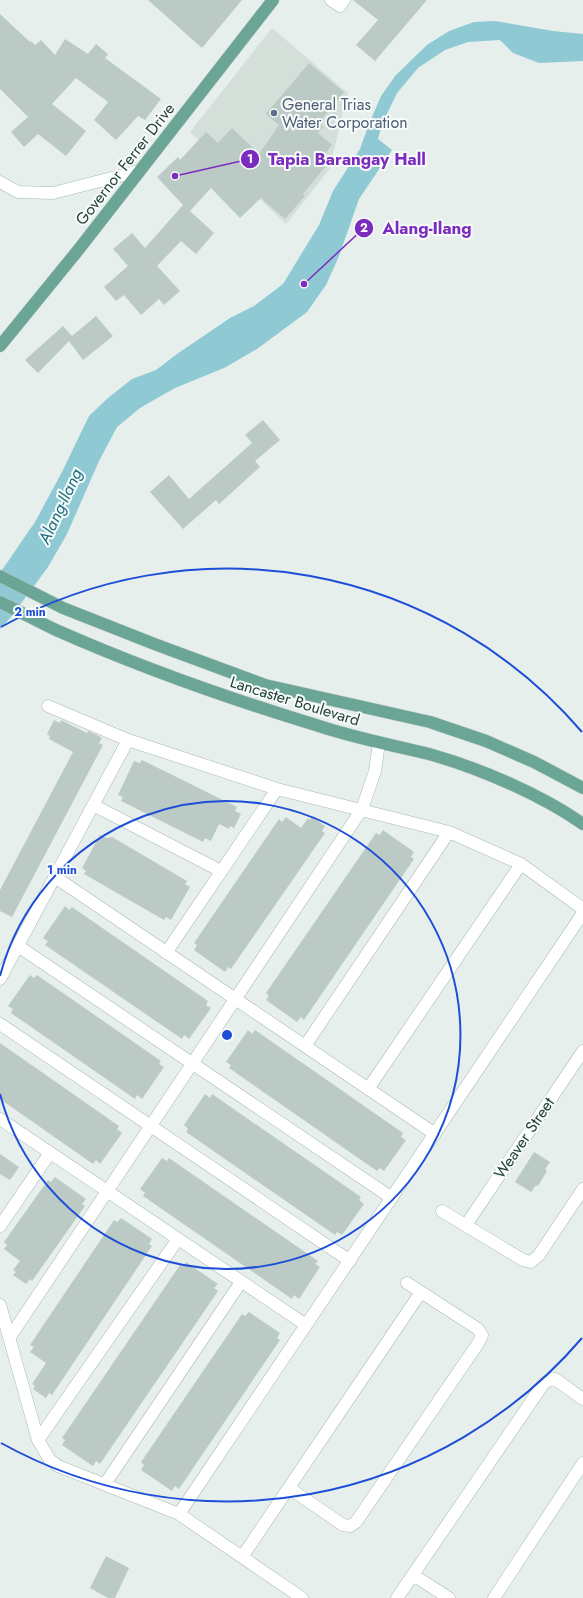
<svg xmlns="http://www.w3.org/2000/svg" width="583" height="1598" viewBox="0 0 583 1598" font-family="Jost,sans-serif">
<rect width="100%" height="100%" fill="#e6efeb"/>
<!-- built -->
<path fill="#d4dfda" d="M272 28 348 93 329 170 286 224 190 132Z"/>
<!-- water -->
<path fill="#8ec9d4" d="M495 21 553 31 583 34V61L539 63 513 53 500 40 468 42 445 50 418 68 397 93 382 124 378 139 392 150 359 199 339 256 326 285 307 312 257 349 224 368 175 388 140 408 117 427 99 461 67 534 48 567 11 617 0 629V573L35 522 62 472 89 416 108 398 132 379 156 370 177 354 230 318 254 306 283 284 319 225 333 191 360 149 369 124 381 96 396 75 427 45 449 31 474 22Z"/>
<!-- building -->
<path fill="#bbcac4" d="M148 0H242L202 48Z
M353 0H427L375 61 356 45 378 20Z
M0 14 30 42 31 41 35 45 41 40 55 55 65 39 88 54 96 44 108 54 105 58 161 99 145 120 138 116 116 140 94 120 108 102 76 78 52 104 86 131 66 156 38 134 24 147 11 132 28 117 0 89Z
M309 63 344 92 319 123 323 127 318 133 332 145 319 161 325 167 303 194 305 196 285 219 261 198 240 218 211 188 190 211 214 233 196 254 181 241 157 266 180 291 164 305 159 299 141 315 124 295 116 301 104 287 128 266 113 249 132 233 145 248 183 205 157 177 178 157 180 160 206 132 218 143 232 128 259 154 279 125 266 114Z
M96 316 113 336 83 360 69 341 38 373 25 360 63 326 72 336Z
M263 420 280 440 255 461 260 467 219 504 216 500 183 529 150 492 169 475 189 499 252 443 245 435Z
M54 720 60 723 61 720 87 733 88 731 95 734 102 738 99 743 103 745 12 917 0 911V890L73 752 49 739 50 736 47 734Z
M142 760 237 807 235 811 241 814 234 828 230 826 229 829 219 824 211 841 205 838 203 842 121 801 123 797 118 795 134 761 140 763Z
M286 817 301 828 308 818 310 820 312 817 325 826 322 831 325 833 231 969 228 967 225 972 194 950 197 945 194 943 279 819 282 822Z
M383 830 414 852 411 857 414 859 304 1020 301 1017 297 1022 266 1000 269 996 266 993 376 833 380 835Z
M100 835 106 838 112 837 187 881 185 884 190 887 171 920 166 917 164 920 84 874 86 871 82 868Z
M65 906 69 910 72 907 208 1001 206 1005 211 1008 189 1039 184 1035 182 1039 45 945 48 941 43 938Z
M30 975 34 978 37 975 161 1061 159 1064 164 1067 142 1099 137 1095 135 1099 11 1013 13 1009 8 1006Z
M248 1030 252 1034 255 1030 403 1133 401 1137 406 1140 384 1171 380 1168 377 1171 229 1068 231 1065 226 1062Z
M0 1043 119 1126 117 1129 122 1133 100 1164 96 1160 93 1164 0 1099Z
M205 1094 210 1098 212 1094 361 1197 359 1200 364 1204 342 1235 337 1232 335 1235 186 1132 188 1129 184 1125Z
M534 1152 550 1162 545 1169 547 1171 538 1186 536 1185 531 1192 515 1182Z
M0 1154 19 1167 10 1180 0 1174Z
M162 1158 167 1161 169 1158 318 1261 315 1264 320 1267 299 1299 294 1295 292 1299 143 1196 145 1193 140 1189Z
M55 1177 86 1199 82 1204 85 1206 32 1281 30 1279 26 1284 13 1275 16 1272 13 1270 20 1261 4 1249 7 1245 4 1242 48 1180 51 1182Z
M121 1218 152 1239 149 1244 152 1246 52 1395 49 1393 46 1398 33 1389 35 1386 32 1384 46 1363 30 1352 34 1347 30 1345 114 1220 117 1222Z
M186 1262 218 1284 214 1288 218 1291 100 1464 96 1461 93 1466 62 1445 65 1440 62 1438 180 1265 183 1267Z
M249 1312 280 1333 277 1338 280 1340 179 1489 175 1486 172 1491 141 1470 144 1465 141 1462 242 1314 245 1316Z
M106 1556 129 1568 115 1598H108L90 1588Z"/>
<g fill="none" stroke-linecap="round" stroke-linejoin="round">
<!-- minor casing -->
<g stroke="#a8b8b2" stroke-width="13">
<path id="minor" d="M331 0 340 6 344 0
M0 182 18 192 53 193 139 171
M48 706 128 740 277 789 449 832 521 864 583 909
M93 805 221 871
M55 877 435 1134
M18 946 392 1198
M166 953 277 789
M0 979 128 740
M0 1024 350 1261
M305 1046 449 832
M368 1089 521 864
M0 1119 306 1325
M442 1211 523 1260 531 1262 539 1255 583 1189
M466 1225 583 1051
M0 1226 50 1153
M0 1305 38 1440 50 1460 58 1466 179 1514 302 1598
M10 1337 362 809 375 771 379 743
M38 1440 178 1239
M105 1484 241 1282
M289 1488 343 1525 350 1526 356 1522 479 1342 482 1335 478 1329 407 1283
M179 1514 583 913
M242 1557 421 1292
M413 1575 449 1598
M397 1598 544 1383 550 1380 555 1379 583 1399
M494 1598 583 1463"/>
</g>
<!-- major casing -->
<g stroke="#c2cac8" stroke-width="13">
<path id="major" d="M0 346 79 249 273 0
M0 576 63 608 157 645 265 685 430 722 486 741 534 762 583 788
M0 602C19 611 37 621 56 630 142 668 230 699 319 726 355 738 392 745 429 754 479 768 540 794 583 824"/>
</g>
<!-- minor -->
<use href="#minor" stroke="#fff" stroke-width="12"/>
<!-- major -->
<use href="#major" stroke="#6aa596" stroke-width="12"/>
</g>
<!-- distance rings -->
<g fill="none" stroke="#1d4ed8" stroke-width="2">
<path d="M0 976A234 234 0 1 1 0 1094"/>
<path d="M582 1338A467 467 0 0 1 1 1443M1 627A467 467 0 0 1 582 732"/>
</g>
<!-- markers -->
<circle fill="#5c6f8a" stroke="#f7fbf9" stroke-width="1.5" cx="274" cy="113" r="4"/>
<g text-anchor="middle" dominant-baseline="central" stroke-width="4" stroke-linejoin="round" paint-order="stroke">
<!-- service labels -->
<g font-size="16" fill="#4e5e75" stroke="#f7fbf9" text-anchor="start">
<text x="282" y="104">General Trias<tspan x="282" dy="18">Water Corporation</tspan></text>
</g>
<!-- street labels -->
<g font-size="16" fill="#24423a" stroke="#f7fbf9">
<text transform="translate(125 164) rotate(-52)">Governor Ferrer Drive</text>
<text transform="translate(295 701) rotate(17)">Lancaster Boulevard</text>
<text transform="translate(524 1138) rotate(-56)">Weaver Street</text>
</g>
<!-- water labels -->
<g font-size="17" font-style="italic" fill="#1c6f80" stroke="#f7fbf9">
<text transform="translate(60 506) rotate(-65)">Alang-Ilang</text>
</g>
</g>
<circle cx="227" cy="1035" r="6" fill="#1d4ed8" stroke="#f7fbf9" stroke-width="2"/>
<g font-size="12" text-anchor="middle" font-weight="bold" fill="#1d4ed8" stroke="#f7fbf9" stroke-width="4" stroke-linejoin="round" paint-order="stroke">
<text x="30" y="616">2 min</text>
<text x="62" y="874">1 min</text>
</g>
<!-- callouts -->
<path fill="none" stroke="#7b2cbf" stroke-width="1.5" d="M175 176L250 159M304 284L364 228"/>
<g fill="#7b2cbf" stroke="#f7fbf9" stroke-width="1.5">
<circle cx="175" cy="176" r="4"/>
<circle cx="304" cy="284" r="4"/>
<circle cx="250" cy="159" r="10"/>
<circle cx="364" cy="228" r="10"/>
</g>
<g font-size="12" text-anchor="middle" font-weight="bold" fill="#fff">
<text x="250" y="163">1</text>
<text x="364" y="232">2</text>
</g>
<g font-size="17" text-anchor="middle" font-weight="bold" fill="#7b2cbf" stroke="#f7fbf9" stroke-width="4" stroke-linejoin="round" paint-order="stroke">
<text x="347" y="165">Tapia Barangay Hall</text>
<text x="427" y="234">Alang-Ilang</text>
</g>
</svg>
